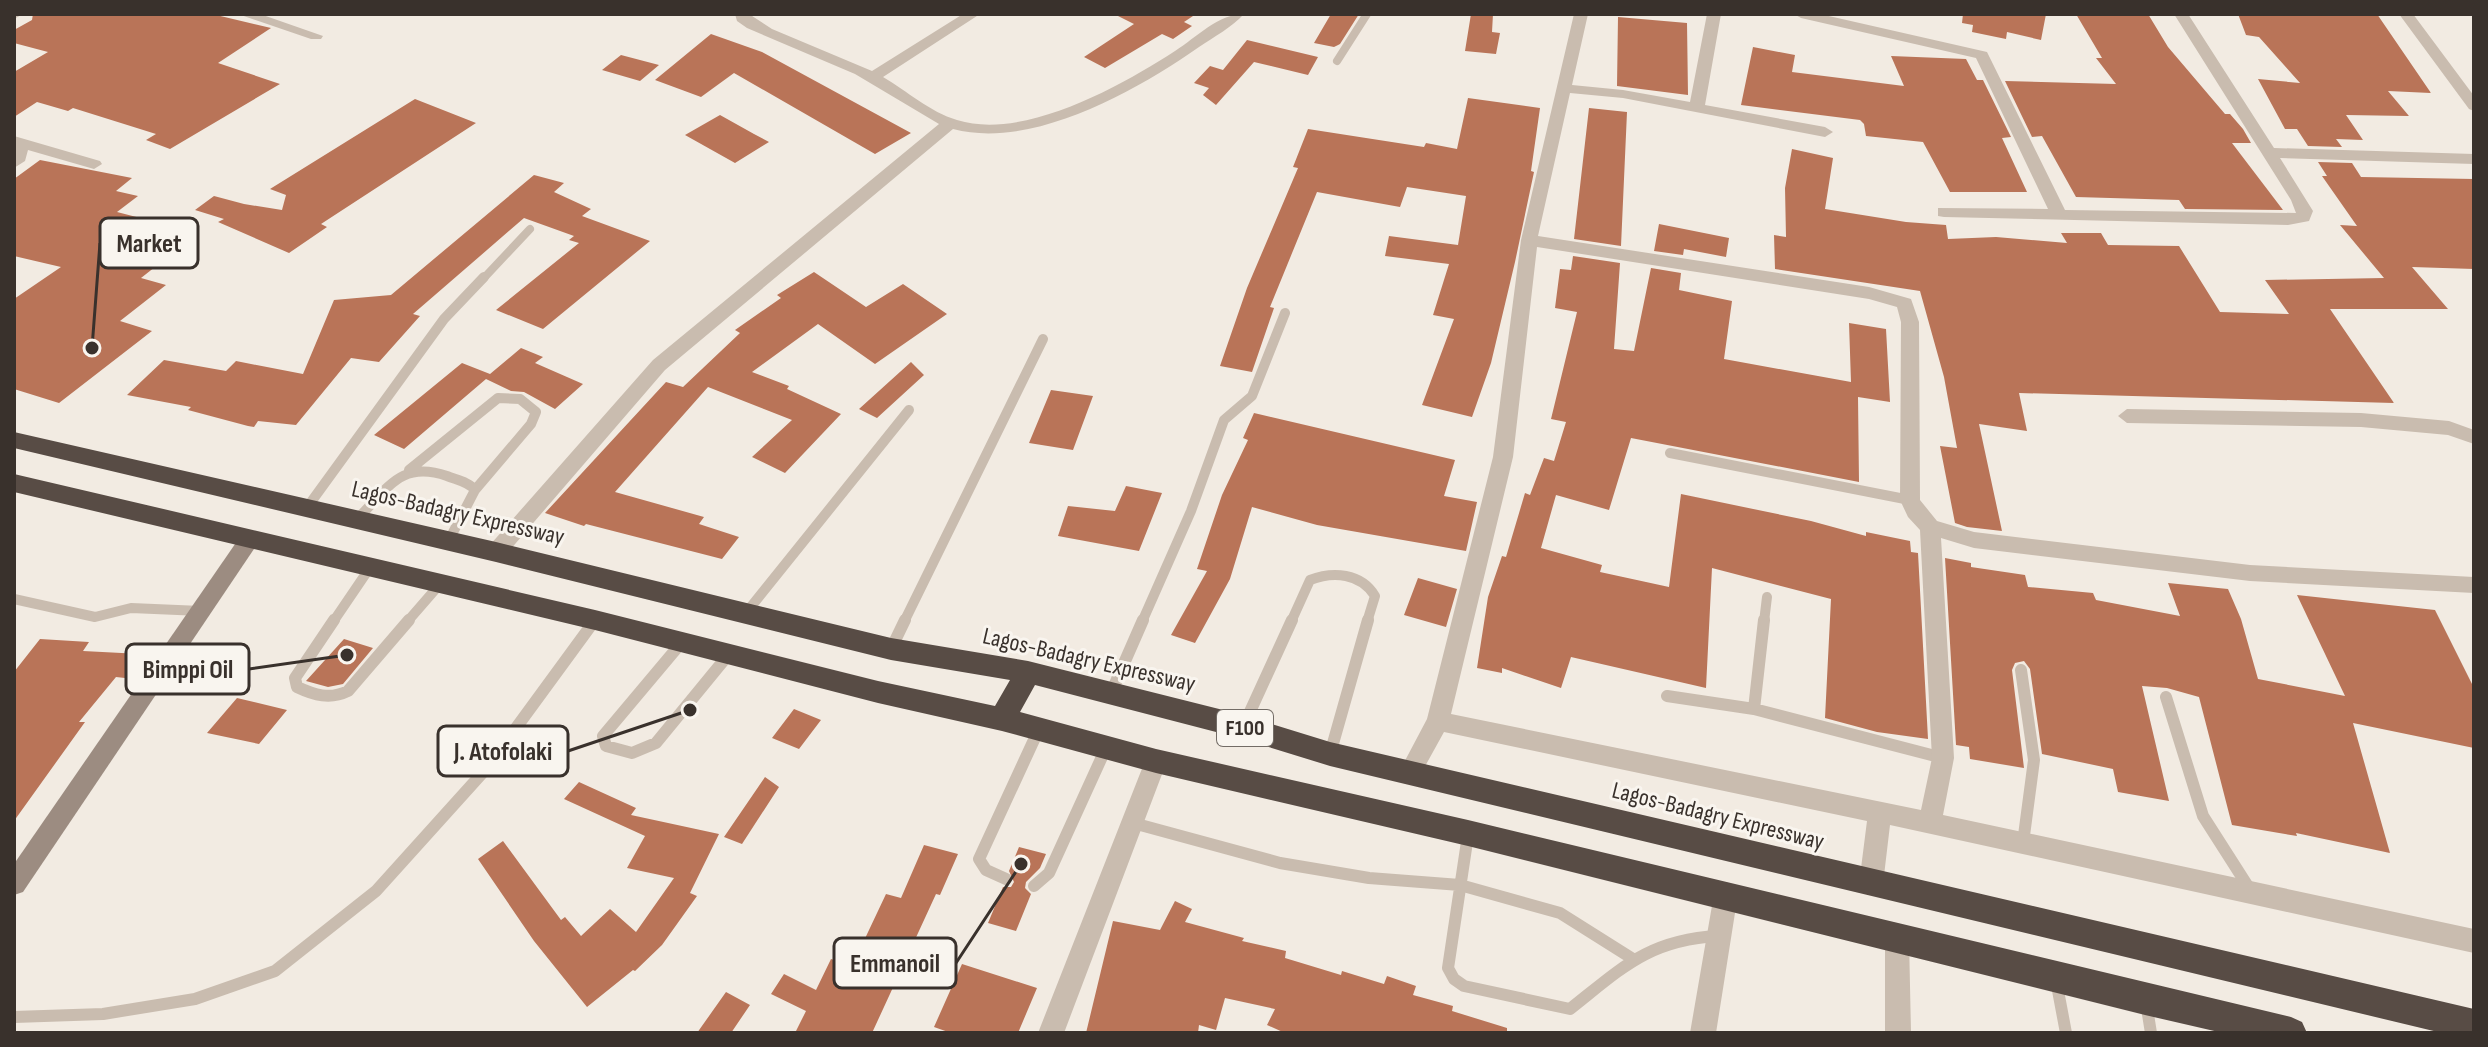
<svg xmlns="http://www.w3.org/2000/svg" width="2488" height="1047" viewBox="0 0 2488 1047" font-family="'Sofia Sans Condensed',sans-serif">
<rect width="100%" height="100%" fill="#f2ebe2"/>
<!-- building -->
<path fill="#b97458" d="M33 14H212L271 28 218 63 280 84 170 149 146 140 156 134 73 108 68 111 37 102 14 117V72L48 52 14 43V30L32 20Z
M1114 14H1196L1184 22 1192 26 1173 39 1162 34 1105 68 1084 57 1134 24Z
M1331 14H1359L1340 44 1334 47 1314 43Z
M1471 14H1493L1492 32 1500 33 1496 54 1465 51Z
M1963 14H2046L2041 40 2007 32 2006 39 1972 32 1973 25 1962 23Z
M2076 14H2148L2168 47 2225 114H2230L2243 129 2251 143H2232L2283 210 2185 209 2179 200 2076 197 2042 136 2032 137 2005 81 2116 84 2096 58H2102Z
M2238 14H2377L2431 93 2388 91 2409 116 2346 115 2363 140 2336 139 2342 147 2308 146 2297 129H2285L2258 79 2300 83 2259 37 2246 35Z
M1618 17 1687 23 1688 95 1617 86Z
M711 34 762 52 911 133 875 154 734 73 701 97 655 80Z
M1247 40 1318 57 1308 75 1254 62 1216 105 1203 95 1209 88 1194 83 1210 66 1223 70Z
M1753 47 1795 55 1792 72 1904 86 1891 56 1966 59 1977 80H1983L2011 137 2002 138 2027 192H1950L1923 142 1866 136 1864 124 1860 120 1741 105Z
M621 55 659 65 640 81 602 70Z
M1468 98 1540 108 1531 171 1534 172 1515 262 1491 363 1472 417 1422 405 1454 319 1433 315 1449 264 1385 256 1389 236 1458 245 1466 196 1407 187 1400 207 1317 192 1270 307 1274 308 1252 372 1220 366 1247 288 1298 168 1293 167 1308 129 1424 147 1426 143 1457 149Z
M415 99 476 123 321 224 327 227 289 253 218 222 224 219 195 210 214 196 244 204 282 210 286 195 270 189Z
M1589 108 1627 112 1621 246 1574 239Z
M720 115 754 134 769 142 735 163 685 135Z
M1792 149 1833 158 1825 209 1906 222 1946 225 1948 239 1996 237 2067 243 2061 233H2101L2108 245 2179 246 2220 312 2289 314 2265 280 2384 278 2340 225 2357 226 2322 176H2327L2318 162 2352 163 2361 177 2474 179V269L2412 267 2448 309H2330L2394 403 2019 393 2027 431 1979 424 2002 531 1967 527 1955 523 1940 446 1957 448 1944 377 1920 291 1775 269 1774 235 1786 237 1785 188Z
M40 160 132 178 116 191 138 196 117 212 152 221 135 234 154 239 147 244 174 252 141 278 166 285 120 321 152 331 59 403 14 389V299L61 267 14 256V179Z
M534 175 564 183 554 192 591 209 582 216 650 241 543 329 496 310 579 243 569 240 574 236 524 218 413 314 420 316 379 362 351 358 296 425 258 421 254 427 248 426 188 410 191 407 127 395 164 360 226 371 236 361 303 374 334 300 391 295Z
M1659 224 1729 238 1726 257 1684 249 1683 255 1654 251Z
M1573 256 1620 263 1614 349 1634 351 1651 268 1681 273 1679 290 1732 301 1724 359 1851 382 1849 323 1886 329 1890 402 1858 397 1859 482 1631 438 1609 510 1556 495 1541 548 1602 565 1600 572 1669 587 1681 494 1811 521 1866 536V532L1910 541 1911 552 1918 553 1928 739 1877 732 1825 718 1831 599 1712 568 1706 688 1571 657 1561 688 1502 668V673L1477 668 1488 597 1502 556 1506 557 1525 493 1530 495 1544 458 1554 461 1566 422 1551 419 1577 312 1555 308 1560 269 1571 270Z
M814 272 866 307 903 284 947 314 875 364 818 324 752 372 789 386 787 389 841 414 785 473 752 457 792 420 708 387 615 492 704 517 699 524 739 537 722 559 586 524 584 526 545 513 666 382 683 387 740 333 735 330 781 298 777 295Z
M521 348 543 357 535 363 583 384 555 409 524 392 511 391 486 379 404 449 374 435 462 363 490 374Z
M911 362 924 375 877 418 859 409Z
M1051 390 1093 396 1073 450 1029 443Z
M1254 413 1455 460 1444 496 1477 502 1466 551 1317 525 1252 507 1230 579 1195 643 1171 635 1207 571 1197 569 1222 495 1248 440 1243 438Z
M1126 486 1162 493 1139 551 1058 536 1068 506 1115 511Z
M1945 558 1971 563V567L2025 575 2028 587 2093 593 2096 600 2180 616 2168 583 2228 589 2241 619 2258 679 2345 696 2297 595 2435 610 2474 688V748L2353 723 2390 853 2296 833 2297 836 2232 825 2199 697 2167 688 2142 686 2169 801 2118 792 2113 769 2042 754 2030 669 2024 661 2015 663 2012 670 2024 768 1970 759 1969 747 1956 745Z
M1418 578 1457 589 1446 627 1404 615Z
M40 639 89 642 83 651 141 654 125 678 116 677 79 722H85L14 821V672Z
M344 639 373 648 343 684 328 687 306 681Z
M237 698 287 710 259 744 207 733Z
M794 709 821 720 799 749 772 738Z
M765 777 779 787 742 844 724 837Z
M579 782 636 808 631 815 719 834 690 893 697 896 662 945 635 971 633 970 587 1007 534 941 478 859 503 841 561 920 565 917 581 936 610 909 636 932 674 878 627 868 645 836 564 799Z
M924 845 958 854 940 895 936 894 872 1033H795L806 1011 771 994 784 974 816 990 831 959 852 966 886 894 901 898Z
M1019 847 1046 854 1040 868 1026 882 1025 888 1031 894 1016 931 988 923 1003 887H1011L1014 882 1009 871Z
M1175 901 1192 909 1185 922 1244 938 1242 941 1286 951 1285 958 1341 975 1342 971 1384 984 1387 976 1416 986 1413 995 1453 1006 1452 1011 1507 1028V1033H1285L1267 1025 1275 1009 1225 998 1216 1030 1199 1025 1198 1033H1086L1113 921 1160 930Z
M962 964 1037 988 1018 1033H951L934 1027Z
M726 992 750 1005 731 1033H697Z"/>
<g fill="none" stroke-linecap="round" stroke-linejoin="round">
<!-- lane-far2 -->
<path stroke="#c9bcaf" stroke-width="8" d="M1337 61 1367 14
M483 279 530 229"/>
<!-- lane-far1 -->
<path stroke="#c9bcaf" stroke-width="10" d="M1670 453 1910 500
M409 470 498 398 520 399 536 412 531 424 475 490
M306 509 444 319 484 277
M357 519C388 489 400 460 447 476 457 480 469 482 475 490L448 542
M14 599 95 617 131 608 201 611
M746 613 909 410
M333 622 369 569
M407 622 440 584
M904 622 1043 339
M1142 622 1191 511 1224 420 1252 396 1285 313
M1291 622 1310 580C1333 571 1361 573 1375 596L1367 622
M1764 622 1767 597"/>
<!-- lane -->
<path stroke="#c9bcaf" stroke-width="12" d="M334 620 295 678 297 687C314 695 330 700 348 691L409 620
M682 642 603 736 606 746 632 753 656 743 729 654
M891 649 905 620
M2021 670 2034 760 2023 843
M1111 693 1143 620
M1667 696 1754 709 1943 758
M2166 697 2203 816 2249 888
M1754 709 1764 620
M1243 727 1292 620
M1330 754 1368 620
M1133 823 1280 863 1369 878 1460 885 1560 913 1633 959
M1468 835 1448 968 1454 979 1464 986 1570 1009C1622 968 1648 940 1718 936
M1006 879 986 870 979 859 1039 729
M1034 886 1049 873 1106 748
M2056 980 2066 1033
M2146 1002 2151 1033
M14 1017 103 1014 195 999 275 971 376 891 486 769 595 620"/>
<!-- street -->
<path fill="#c9bcaf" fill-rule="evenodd" d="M14 14H23L14 19Z
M238 14H260L323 36 321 39H311Z
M735 14H749L772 29 872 71 963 14H980L883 77C907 91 930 112 957 120 1023 141 1121 86 1175 51 1197 37 1218 14 1244 14 1232 27 1214 37 1199 47 1136 91 1032 150 953 129L665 370 503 558H489L486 552 489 546 653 360 939 124 855 74 747 28 737 21Z
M1574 14H1588L1572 85 1623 90 1690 102 1707 14H1721L1705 105 1825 127 1833 132 1825 137 1623 98 1570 93 1538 236 1869 287 1911 299 1919 322 1920 500 1937 521 1974 532 2250 565 2474 577V593L2250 581 1974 548 1941 538 1954 758 1943 815 2474 929V953L1890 825 1883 884 1880 892 1871 895 1862 892 1859 884 1867 821 1444 732 1418 779 1410 782 1402 779 1399 772 1427 719 1493 457 1521 240ZM1537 247 1869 299 1897 307 1901 322 1900 500 1908 517 1920 530 1932 758 1921 810 1451 714 1513 457Z
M1794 14H1820L1987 52 2065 210 2296 213 2291 200 2174 14H2188L2274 148 2474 154V164L2280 158 2313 211 2309 221 2288 225 1944 217 1938 216V208L2048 209 1976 58 1801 18Z
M2399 14H2413L2474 96V111L2469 109Z
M14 136 100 161 102 164 94 169 28 150 25 161 14 168Z
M2127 409 2361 413 2449 421 2474 430V444L2448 435 2361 427 2127 423 2118 416Z
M1156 751 1164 754 1167 761 1064 1033H1038L1145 761 1148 754Z
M1726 882 1735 886 1738 894 1716 1033H1690L1714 894 1717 886Z
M1897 926 1906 929 1909 938 1911 1033H1885V938L1888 929Z"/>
<!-- secondary -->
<path fill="#9c8c81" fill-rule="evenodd" d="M249 532 256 534 259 540 256 546 23 892 14 895V864L242 534Z"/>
<!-- highway -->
<path fill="#584c45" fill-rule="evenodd" d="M14 432 496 542 891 638 1028 661 1243 715 1330 742 2474 1009V1033H2442L1330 766 1243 739 1035 685 1020 712 1156 749 1468 820 2291 1017 2302 1022 2307 1033H2223L2145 1015 1468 846 1156 773 1002 731 878 703 595 630 14 492V474L595 610 878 681 995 706 1010 680 891 660 496 562 14 448Z"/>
</g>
<g text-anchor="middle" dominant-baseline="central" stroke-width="6" stroke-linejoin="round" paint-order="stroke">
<!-- shield labels -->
<rect fill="#f9f5ef" stroke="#736c66" stroke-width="2" x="1217" y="710" width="56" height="36" rx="6"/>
<g font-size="22" font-weight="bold" fill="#39312c">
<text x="1245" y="728">F100</text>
</g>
<!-- street labels -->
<g font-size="24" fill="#39312c" stroke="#f9f5ef">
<text transform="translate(458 513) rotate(13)">Lagos-Badagry Expressway</text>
<text transform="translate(1089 660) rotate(13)">Lagos-Badagry Expressway</text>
<text transform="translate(1718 816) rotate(14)">Lagos-Badagry Expressway</text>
</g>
</g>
<!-- callouts -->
<path fill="none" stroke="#39312c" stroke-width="3" d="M92 348L100 243M347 655L249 669M690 710L568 751M1021 864L956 963"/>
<g fill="#39312c" stroke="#f9f5ef" stroke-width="3">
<circle cx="92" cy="348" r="8"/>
<circle cx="347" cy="655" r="8"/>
<circle cx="690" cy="710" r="8"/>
<circle cx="1021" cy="864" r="8"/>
</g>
<g fill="#f9f5ef" stroke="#39312c" stroke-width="3">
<rect x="100" y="218" width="98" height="50" rx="8"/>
<rect x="126" y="644" width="123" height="50" rx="8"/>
<rect x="438" y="726" width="130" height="50" rx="8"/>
<rect x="834" y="938" width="122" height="50" rx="8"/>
</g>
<g font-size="26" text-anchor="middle" font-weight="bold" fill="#39312c">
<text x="149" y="252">Market</text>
<text x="188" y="678">Bimppi Oil</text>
<text x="503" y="760">J. Atofolaki</text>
<text x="895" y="972">Emmanoil</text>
</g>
<!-- border -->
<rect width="2488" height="1047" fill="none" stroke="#39312c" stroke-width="32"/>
</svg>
